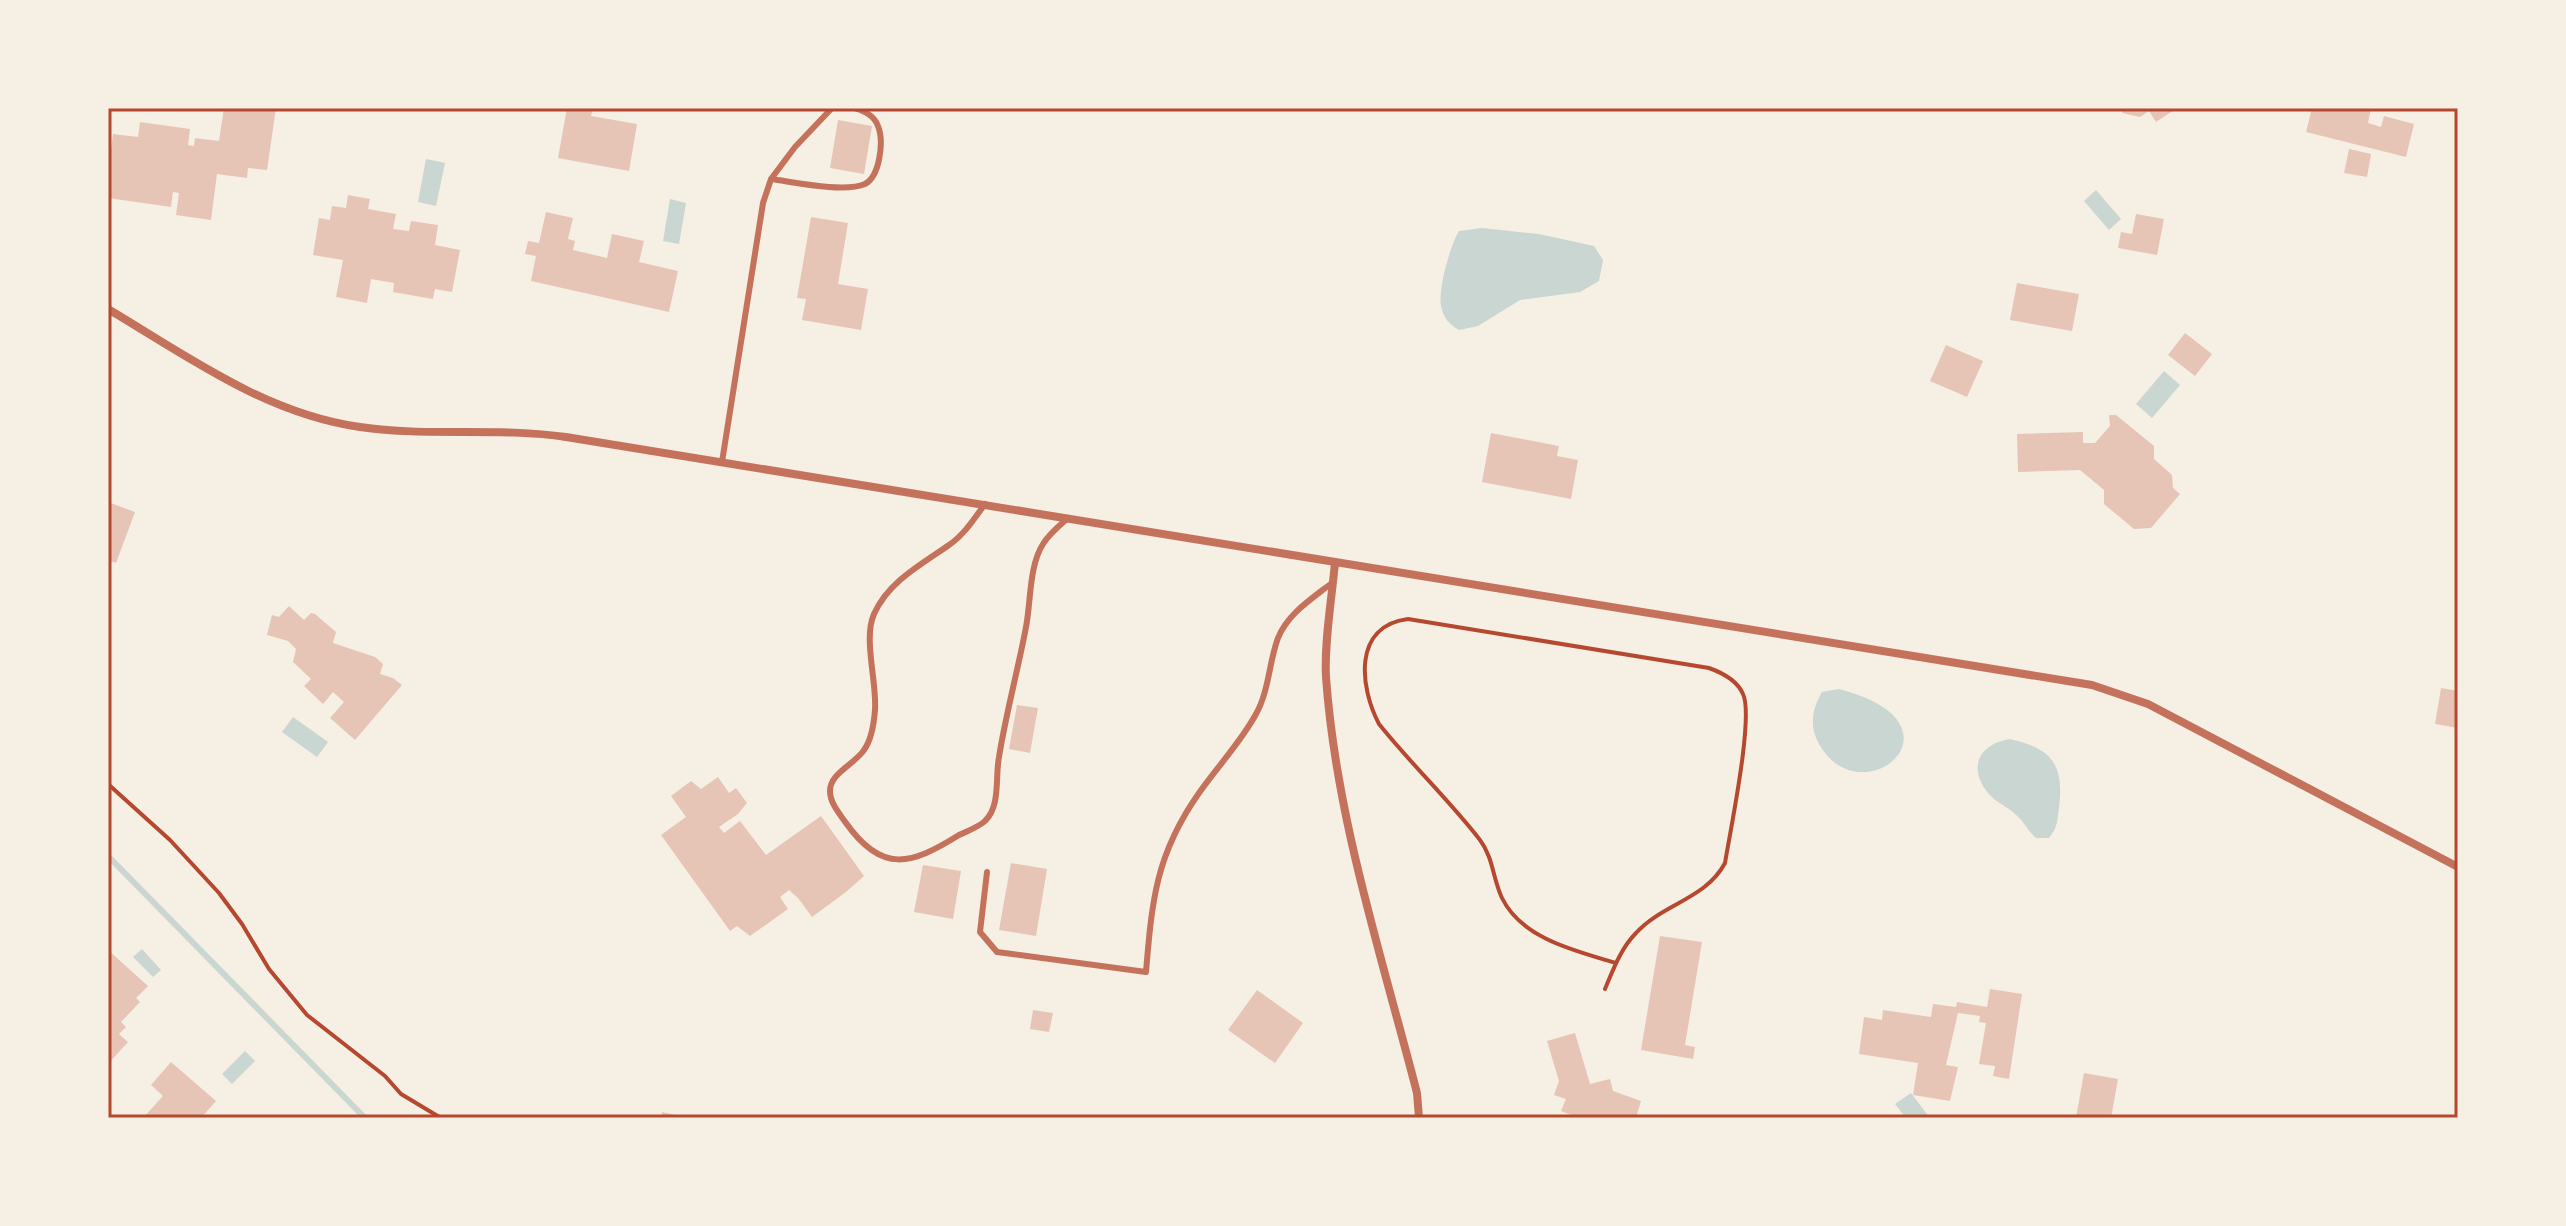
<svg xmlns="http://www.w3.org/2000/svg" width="2566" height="1226" viewBox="0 0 2566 1226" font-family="'Varela Round',sans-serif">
<rect width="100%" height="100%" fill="#f6efe4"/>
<!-- water -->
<path fill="#c9d6d2" d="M426 159 445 163 436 206 418 202Z
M2096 190 2121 219 2109 230 2084 201Z
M670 199 686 203 679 244 663 241Z
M1482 228 1539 234 1594 246 1603 260 1599 281 1580 292 1520 300 1478 326 1459 330C1450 325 1443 318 1441 306 1438 289 1450 246 1459 231Z
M2164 371 2180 385 2152 418 2136 404Z
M1839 689C1975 724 1861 819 1819 744 1809 726 1812 709 1822 692Z
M293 717 328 742 317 757 282 732Z
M2010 739C2053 749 2064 765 2059 808 2057 821 2058 827 2049 838H2036C2027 830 2024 821 2015 814 2009 808 2000 804 1994 799 1967 774 1974 745 2010 739Z
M142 949 161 970 153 977 133 957Z
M245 1051 255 1061 232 1084 222 1074Z
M1911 1093 1930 1118H1906L1895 1104Z"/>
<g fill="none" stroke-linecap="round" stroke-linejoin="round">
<!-- stream -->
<path stroke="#c9d6d2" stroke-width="6" d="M108 856 365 1118"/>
</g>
<!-- building -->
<path fill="#e6c5b7" d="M224 108H276L267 170 248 168 247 178 217 174 211 220 176 215 179 193 173 192 171 207 108 198V172L113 134 138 137 140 122 190 129 188 145 194 146 195 138 219 141Z
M567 108H593L591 116 637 124 629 171 558 158Z
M2123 108H2177L2156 122 2149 111 2140 117 2122 113Z
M2312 108H2371L2368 123 2381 127 2384 116 2414 124 2406 157 2306 132Z
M838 120 872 126 864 174 830 168Z
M2349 149 2371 154 2367 177 2344 173Z
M348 195 370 199 368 209 396 214 393 229 409 231 411 221 438 225 435 245 460 250 452 292 435 289 433 299 393 292 394 283 371 279 367 303 336 297 343 260 313 255 319 218 330 220 332 206 346 208Z
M546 212 573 218 568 239 575 241 573 250 607 258 612 234 644 241 639 262 678 271 669 312 531 281 536 256 525 254 528 241 539 243Z
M2136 214 2164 219 2157 255 2118 248 2121 232 2132 234Z
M811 217 848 223 838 284 868 289 861 330 802 320 806 299 797 298Z
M2017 283 2079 294 2072 331 2010 320Z
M2185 333 2212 354 2195 376 2168 355Z
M1946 345 1983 361 1967 397 1930 381Z
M2109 415H2116L2154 446V459L2172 475 2173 488 2180 494 2151 528 2134 529 2104 504V490L2080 470 2018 472 2017 434 2083 432V443H2095L2110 426Z
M1491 433 1559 446 1557 456 1578 460 1571 499 1482 482Z
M108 502 135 512 116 563 108 560Z
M289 606 304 620 311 613 315 614 336 632 333 643 375 657 383 664 380 674 393 678 402 685 355 740 330 718 344 702 333 692 323 704 304 686 311 679 293 662 296 649 288 641 267 635 272 615 279 617Z
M2441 688 2458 691V728L2435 724Z
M1017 705 1038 708 1030 753 1009 749Z
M718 777 729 793 736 788 747 803 738 814 719 827 724 833 740 821 766 855 821 816 864 876 846 892 812 917 798 898 789 890 780 897 788 909 750 936 737 926 730 931 661 835 686 817 671 796 691 781 701 789Z
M1011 863 1047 869 1036 936 999 930Z
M923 865 961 871 953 919 914 912Z
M1660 936 1702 942 1685 1045 1695 1047 1693 1059 1641 1050Z
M108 950 148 986 136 998 140 1002 121 1022 126 1027 119 1034 128 1042 108 1064Z
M1990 989 2022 994 2009 1079 1993 1076 1995 1066 1979 1064 1986 1023 1979 1022 1980 1016 1958 1013 1946 1065 1958 1067 1950 1101 1913 1095 1918 1063 1859 1054 1864 1017 1882 1020 1883 1010 1931 1017 1933 1004 1956 1007 1957 1002 1987 1007Z
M1257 990 1303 1023 1275 1063 1228 1030Z
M1033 1010 1053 1013 1049 1032 1030 1029Z
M1575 1033 1590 1084 1610 1079 1613 1091 1641 1101 1636 1118H1579L1561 1111 1566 1099 1554 1095 1559 1081 1547 1041Z
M171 1062 216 1101 201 1118H143L163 1096 151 1085Z
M2084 1073 2118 1079 2111 1118H2076Z
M662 1112 684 1117 683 1118H661Z"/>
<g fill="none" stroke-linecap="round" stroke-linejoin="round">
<!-- path -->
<path stroke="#b5482f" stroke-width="4" d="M108 784 170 840 219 893 242 924 269 969 307 1015 385 1076 401 1094 441 1118
M1605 989C1613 970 1621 948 1636 933 1662 904 1706 899 1725 863 1730 832 1754 717 1743 694 1737 680 1723 673 1709 668L1408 619C1352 626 1360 688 1379 724 1411 764 1449 800 1480 840 1493 857 1493 879 1502 898 1522 939 1576 951 1616 963"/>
<!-- service -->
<path stroke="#c5725c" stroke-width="6" d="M771 179C794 182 844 193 865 184 880 176 884 141 878 126 874 115 864 111 854 108
M722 462 763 203 771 179 795 147 832 108
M985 504C974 519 964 535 949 545 922 564 889 581 874 614 863 639 877 681 875 710 874 723 872 739 864 750 855 764 830 773 830 791 830 803 839 813 846 823 882 874 911 865 959 835 967 831 979 827 985 821 1001 806 995 776 999 757 1006 713 1018 670 1026 627 1031 601 1029 566 1043 544 1049 534 1059 526 1068 518
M987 872 980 932 997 952 1146 972C1152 900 1156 854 1199 793 1217 767 1241 742 1256 714 1269 691 1269 662 1278 638 1288 613 1313 598 1333 582"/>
<!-- minor -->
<path stroke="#c5725c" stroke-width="8" d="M108 309C187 356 266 414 360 427 428 437 498 427 566 437L2092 685 2148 704 2458 867
M1335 562C1332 598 1324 642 1326 677 1336 818 1382 957 1417 1093L1419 1118"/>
</g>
<!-- border -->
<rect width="2566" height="1226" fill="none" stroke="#f6efe4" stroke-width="220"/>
<rect x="110" y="110" width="2346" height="1006" fill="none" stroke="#b5482f" stroke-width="3"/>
</svg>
